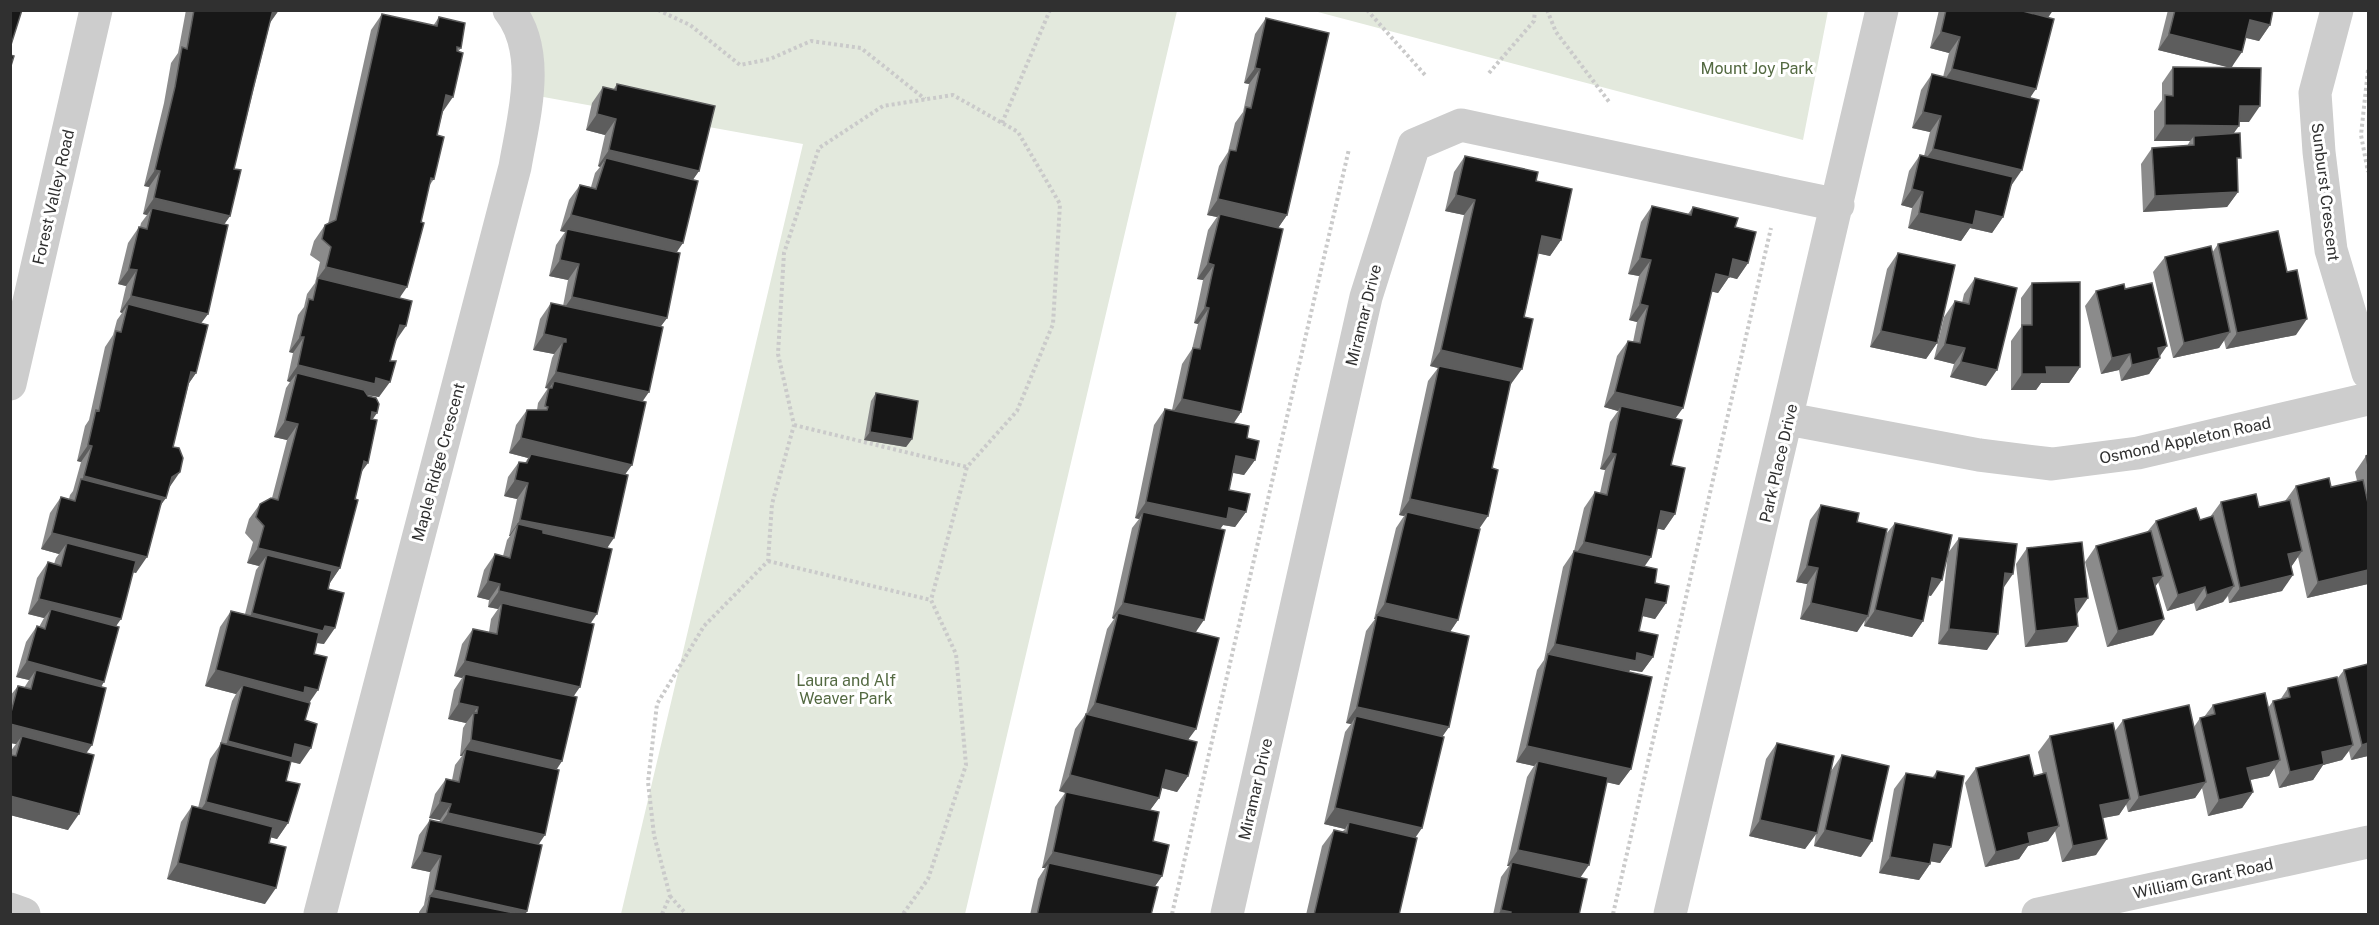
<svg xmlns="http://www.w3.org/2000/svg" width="2379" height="925" font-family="'Public Sans',sans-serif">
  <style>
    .green { fill: #e3e9dd }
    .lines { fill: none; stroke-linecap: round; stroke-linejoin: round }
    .path { stroke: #cacaca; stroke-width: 4; stroke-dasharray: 3 3; stroke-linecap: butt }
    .minor { stroke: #cdcdcd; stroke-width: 33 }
    .tertiary { stroke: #cdcdcd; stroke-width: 33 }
    .wall { fill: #8b8b8b }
    .shaded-wall { fill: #5d5d5d }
    .building { fill: #171717; stroke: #5d5d5d; stroke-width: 1.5 }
    .labels { text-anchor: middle; stroke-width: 6; stroke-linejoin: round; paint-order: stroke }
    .park-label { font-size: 16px; fill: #536941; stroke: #fff }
    .street-label { font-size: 16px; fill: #303030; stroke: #fff }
  </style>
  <rect width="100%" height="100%" fill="#fff"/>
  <path class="green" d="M528 10 1177 11 965 914H621L803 144 527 94Z
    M1314 11 1828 10V11L1803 140Z"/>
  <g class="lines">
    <path class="path" d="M658 10 690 25 740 65 770 59 811 41 861 48 925 99
      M1367 10 1425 75
      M1547 10 1556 32 1610 103
      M2368 70 2361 135 2368 172
      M1489 73 1534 21 1535 10
      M1002 123 1050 10
      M794 425 967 467
      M768 561 931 600
      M670 896 686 914
      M662 914 670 896 654 835 648 782 657 704 704 626 768 561 772 504 794 425 778 354 784 253 819 148 883 106 953 95 1018 132 1060 204 1053 324 1017 411 967 467 931 600 956 654 966 765 928 879 903 914
      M1172 914 1349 149
      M1613 914 1771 228"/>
    <path class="minor" d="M2337 10 2315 93 2319 152 2331 250 2368 373
      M10 384 96 10
      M1788 419 1979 455 2052 464 2138 453 2368 399
      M320 914 515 167C523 119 543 53 509 10
      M1227 914 1366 297 1414 145 1461 125 1838 205
      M1670 914 1882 10
      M2038 914 2368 842"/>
    <path class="tertiary" d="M10 909 24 914"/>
  </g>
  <path class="wall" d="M186 10H279L270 23 234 169 230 216 224 224 208 314 201 323 196 373 189 383 173 447 169 488 160 507 136 573 133 572 116 627 68 830 10 815V752L16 744 10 743V696L18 686 24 688 29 680 16 677 26 642 37 626 39 627 44 618 28 614 37 578 48 562 54 564 56 558 59 554 41 549 50 513 61 497 69 499 70 495 73 491 81 462 77 461 85 426 89 420 105 347 113 335 117 320 122 313 120 312 126 286 118 284 128 243 139 227H140L141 223 147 215 143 214 149 187 144 186 164 103 171 63 178 53Z
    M1939 10H2053L2048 18 2011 186 2003 217 1992 233 1970 228 1961 241 1908 228 1912 208 1901 205 1909 171 1920 155 1924 156 1930 132 1912 128 1921 90 1932 74 1943 77 1949 53 1930 48Z
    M2168 10H2273L2270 25 2259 41 2246 38 2232 67 2249 122H2239L2234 133 2237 164 2238 192 2227 207 2143 212 2141 164 2152 148 2187 146 2190 141H2154V111L2162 100V83L2173 67H2228L2158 50Z
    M382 14 433 26 439 17 461 48 458 52 437 135 434 179 429 186 400 298 395 342 379 397 367 395 373 419 340 568 330 583 328 589 324 644 316 643 314 654 310 703 305 720 300 764 291 762 286 781 288 823 277 839 271 837 269 843 265 904 167 879 181 822 192 806 198 808 210 759 220 745 232 701 236 694 205 686 220 627 231 611 245 614 256 570 259 566 247 563 253 542 245 533 249 519 260 504 272 498 287 440 274 437 286 388 290 382 287 381 293 353 289 352 298 315 304 307 307 294 315 283 320 262 310 255 314 241 325 225 328 224 371 30Z
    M1266 18 1287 215 1278 228 1241 412 1234 423 1247 438 1255 460 1244 475 1233 473 1229 490 1246 512 1235 527 1223 525 1220 529 1196 632 1188 739V776L1177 792 1162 788 1159 798 1150 810 1153 841 1162 876 1155 886 1151 915H1030L1038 879 1045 868H1042L1055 807 1065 793 1059 791 1075 729 1086 714 1107 629 1114 619 1112 618 1132 528 1139 519 1135 518 1154 425 1165 409 1172 410 1182 364 1192 349 1198 324 1194 323 1203 280 1197 279 1208 230 1217 217 1207 215 1219 166 1228 152 1235 123 1243 112 1249 84 1244 83 1255 34Z
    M617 84 699 171 693 179 677 252 667 318 660 327 590 623 574 696 562 761 557 769 539 844 527 911 525 915H419V912L424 905 430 872 411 868 419 835 430 820 439 822 440 820 429 818 435 794 446 779 452 780 455 765 462 756H460L463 728 466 723 448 719 454 690 462 678 454 676 462 644 473 629 489 632 491 619 498 609 488 607 489 600 477 597 484 570 495 554 503 556 507 540 510 536H509L517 499 504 496 508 477 519 462 525 463 528 458 509 453 516 425 527 410H537L538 403 548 388H545L552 358 554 354 533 350 540 319 551 303 563 306 568 280 549 276 556 245 565 232 560 231 569 200 580 185 591 187 595 173 600 167 598 166 605 135 586 130 592 103 603 87 613 90Z
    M1465 156 1536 181 1561 240 1550 256 1538 253 1479 529 1458 620 1450 632 1449 727 1442 736 1415 838 1399 915H1306L1322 846 1334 830 1342 832 1345 829 1324 824 1345 732 1351 724 1346 723 1366 631 1375 619H1374L1396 528 1404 516 1399 515 1428 381 1438 368 1430 366 1464 215 1445 211 1454 172Z
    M1652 206 1688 214 1693 207 1735 227 1748 263 1737 279 1729 277 1718 293 1711 291 1676 418 1671 465 1675 514 1664 530 1657 528 1644 566 1666 603 1655 619 1642 616 1639 631 1653 657 1642 672 1630 670 1628 672 1631 769 1619 785 1607 782 1580 877 1579 915H1493L1501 877 1509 866H1507L1527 777 1534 766 1516 762 1537 670 1544 660 1563 567 1574 551 1584 508 1595 492 1600 493 1605 470 1600 469 1610 422 1618 411 1604 407 1617 356 1628 341 1633 342 1637 322 1629 320 1639 276 1628 274 1641 222Z
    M2218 244 2296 335 2226 349 2224 340 2219 348 2173 358 2153 272 2165 257 2212 253Z
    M1898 253 1937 343 1926 359 1870 347 1887 269Z
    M1975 278 1986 386 1950 377 1954 364 1934 359 1944 317 1955 301 1962 303 1964 294Z
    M2032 283 2080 367 2069 383H2041L2036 390H2011V341L2021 327V298Z
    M2125 289 2160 358 2149 374 2121 381 2119 370 2101 374 2085 306 2096 291Z
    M876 393 912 439 906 447 864 440 871 401Z
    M2368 455V584L2307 598 2298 557 2291 567 2282 591 2229 603 2228 596 2223 602 2196 611 2194 603 2167 611 2158 582 2155 586 2153 635 2107 647 2085 562 2096 546 2147 532 2156 521 2200 520 2210 517 2221 502 2259 507 2285 501 2296 486 2331 487 2357 481 2355 472 2366 456Z
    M1821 505 1857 522 1886 534 1895 523 1931 596 1928 595 1923 621 1912 637 1864 626 1865 619 1857 632 1800 619 1807 584 1796 582 1810 520Z
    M1959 538 2003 588 1987 650 1938 644 1948 553Z
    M2027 548 2077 614 2067 642 2025 647 2016 564Z
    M2344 670 2368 756 2351 760 2349 751 2342 760 2323 765 2313 780 2279 788 2274 768 2269 776 2250 780 2253 792 2242 808 2208 816 2202 788 2195 798 2128 812 2126 804 2119 815 2102 818 2096 855 2062 862 2055 831 2048 841 2028 846 2019 859 1985 867 1965 783 1976 768 2034 776 2043 774 2038 752 2050 736 2115 731 2123 720 2194 727 2200 718 2204 717 2213 705 2268 708 2273 701 2280 700 2288 688 2337 679Z
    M1777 743 1831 771 1842 755 1861 857 1814 846 1816 833 1805 849 1749 836 1766 759Z
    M1937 771 1951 847 1940 863 1931 861 1930 864 1919 880 1879 873 1894 789 1906 773 1932 778Z"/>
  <path class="shaded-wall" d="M272 10H279L268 25Z
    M1973 10H2053L2042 26Z
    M2250 20 2270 25 2259 41 2239 36Z
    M1941 32 1960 37 1949 53 1930 48Z
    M2169 34 2242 52 2231 68 2158 50Z
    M1255 68 1260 69 1249 84 1244 83Z
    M1952 69 2036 89 2025 105 1941 85Z
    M446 95 453 97 442 113Z
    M2240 106H2260L2249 122H2229Z
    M1923 112 1941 116 1930 132 1912 128Z
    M597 114 616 119 605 135 586 130Z
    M2165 125 2239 126 2228 141 2194 136 2190 141H2154Z
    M1933 149 2022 170 2011 186 1922 164Z
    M609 150 699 171 688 187 606 158 600 167 598 166Z
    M155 170 160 171 149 187 144 186Z
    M1912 189 1923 192 1912 208 1901 205Z
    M2238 192 2227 207 2143 212 2155 196Z
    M1456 195 1475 200 1464 215 1445 211Z
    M154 198 230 216 219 232 152 208 147 215 143 214Z
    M1218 199 1287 215 1276 231 1220 214 1217 217 1207 215Z
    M1976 211 2003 217 1992 233 1970 228 1961 241 1908 228 1919 213Z
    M571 215 683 243 672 259 567 229 565 232 560 231Z
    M1542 236 1561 240 1550 256 1531 252Z
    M1640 258 1651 260 1639 276 1628 274Z
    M1733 259 1748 263 1737 279 1722 275Z
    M560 260 579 264 568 280 549 276Z
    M1208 263 1214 265 1203 280 1197 279Z
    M326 267 407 287 396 303 318 278 314 283Z
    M129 269 137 270 126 286 118 284Z
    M1716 274 1729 277 1718 293 1705 290Z
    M131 296 208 314 196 330 128 304 122 313 120 312Z
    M572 297 667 318 656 333 561 313Z
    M1640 304 1648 306 1637 322 1629 320Z
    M1205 307 1209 308 1198 324 1194 323Z
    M2307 319 2296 335 2226 349 2237 333Z
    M400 325 406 326 395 342Z
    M1881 331 1937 343 1926 359 1870 347Z
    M2230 332 2219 348 2173 358 2184 343Z
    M544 334 566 339 562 345 563 342 554 354 533 350Z
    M300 337H304L293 353 289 352Z
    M1945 344 1965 348 1954 364 1934 359Z
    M2167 346 2158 359 2160 358 2149 374 2121 381 2132 365 2158 348Z
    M1441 350 1522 369 1511 384 1439 368V366L1438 368 1430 366Z
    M2130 354 2119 370 2101 374 2112 358Z
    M1961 362 1997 370 1986 386 1950 377Z
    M298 365 376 378 390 382 379 397 367 395 364 400 297 373 290 382 287 381Z
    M2046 367H2080L2069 383H2041L2036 390H2011L2022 374Z
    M191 372 196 373 185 389Z
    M556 372 649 392 638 408 554 381 549 389 545 388Z
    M1615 392 1683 408 1672 423 1621 406 1618 411 1604 407Z
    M1182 399 1241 412 1230 428 1171 415Z
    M372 412 377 413 366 429Z
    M285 421 298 424 287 440 274 437Z
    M870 432 912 439 906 447 864 440Z
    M521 438 632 465 621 480 531 454 528 458 509 453Z
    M88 445 92 446 81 462 77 461Z
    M1611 453 1616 454 1605 470 1600 469Z
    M1236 456 1255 460 1244 475 1225 471Z
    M364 461 368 463 357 478Z
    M180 472 169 488 172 477Z
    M84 476 166 498 155 513 81 481Z
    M515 480 528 483 517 499 504 496Z
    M1410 499 1488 516 1477 532 1407 512 1404 516 1399 515Z
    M1146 502 1229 508 1246 512 1235 527 1223 525 1216 535 1143 512 1139 519 1135 518Z
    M1661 511 1675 514 1664 530 1650 527Z
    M520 520 614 538 603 554 518 524 510 536H509Z
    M52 533 147 557 136 573 64 555 67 543 59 554 41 549Z
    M1584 542 1651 557 1640 573 1573 558Z
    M258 548 340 568 329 584 267 555 259 566 247 563Z
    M2302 551 2291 567 2288 554Z
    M1807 566 1818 568 1807 584 1796 582Z
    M2368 570V584L2307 598 2318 582Z
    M2005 573 2013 574 2002 590Z
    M2293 575 2282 591 2229 603 2240 588Z
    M2163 576 2152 591 2153 578Z
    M1932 578 1942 580 1931 596 1921 593Z
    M488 581 500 584 489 600 477 597Z
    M2234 586 2223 602 2196 611 2207 595Z
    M2205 587 2194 603 2167 611 2178 595Z
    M499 591 597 614 586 630 502 603 498 609 488 607Z
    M2088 598 2077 614 2075 599Z
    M39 599 121 619 110 635 51 609 44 618 28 614Z
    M1646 599 1666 603 1655 619 1635 614Z
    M1123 603 1204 620 1193 636 1118 613 1114 619 1112 618Z
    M1385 603 1458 620 1447 636 1377 615 1375 619H1374Z
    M1811 603 1868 616 1857 632 1800 619Z
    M1875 610 1923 621 1912 637 1864 626Z
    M252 613 325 626 335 628 324 644 241 629Z
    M2164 619 2153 635 2107 647 2118 631Z
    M2078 626 2067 642 2025 647 2036 631Z
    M1949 629 1998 634 1987 650 1938 644Z
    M1555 644 1637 653 1653 657 1642 672 1630 670 1625 677 1548 654 1544 660Z
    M27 661 104 682 93 698 36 670 29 680 16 677Z
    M465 661 580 687 569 703 465 674 462 678 454 676Z
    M216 670 305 687 318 690 307 706 243 685 236 694 205 686Z
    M459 703 478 707 466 723 448 719Z
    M1095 703 1196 729 1185 744 1084 719Z
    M1357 707 1449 727 1438 743 1356 716 1351 724 1346 723Z
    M10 724 92 745 81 761 22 736 16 744 10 743Z
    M471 740 562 761 551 777 466 749 462 756H460Z
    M228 741 295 744 311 748 300 764 289 761 281 773 217 757Z
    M2368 743V756L2351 760 2362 745Z
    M2353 745 2342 760 2323 765 2313 780 2279 788 2290 772 2322 752Z
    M1527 746 1631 769 1619 785 1537 767 1538 761 1534 766 1516 762Z
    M2280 760 2269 776 2236 783 2247 768Z
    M1166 770 1188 776 1177 792 1155 786Z
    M1070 775 1159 798 1148 813 1059 791Z
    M2206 782 2195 798 2128 812 2139 797Z
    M2253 792 2242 808 2208 816 2219 800Z
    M10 796 79 814 68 830 10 815Z
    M2130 799 2119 815 2088 821 2100 805Z
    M206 802 288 823 277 839 195 818Z
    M440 802 451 804 440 820 429 818Z
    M1335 808 1422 828 1411 844 1349 822 1345 829 1324 824Z
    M448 813 545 835 534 851 437 829Z
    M1760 820 1817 833 1805 849 1749 836Z
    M2059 826 2048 841 2028 846 2019 859 1985 867 1996 852 2028 833Z
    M1825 830 1872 841 1861 857 1814 846Z
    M2107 839 2096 855 2062 862 2073 846Z
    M1934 844 1951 847 1940 863 1923 860Z
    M1518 850 1589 865 1578 881 1512 862 1509 866H1507Z
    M422 852 441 856 430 872 411 868Z
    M1053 852 1162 876 1151 892 1049 863 1045 868H1042Z
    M1890 857 1930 864 1919 880 1879 873Z
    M178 863 276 888 265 904 167 879Z
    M434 890 527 911 525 915 430 896 423 905Z
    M1501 910 1511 912 1509 915H1498Z"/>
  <path class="building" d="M10 10H22L10 48Z
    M194 10H273L253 89 234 169 241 170 230 216 154 198 160 171 155 170 175 87 182 47 187 49Z
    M1946 10H2019L2054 19 2036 89 1952 69 1960 37 1941 32Z
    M2175 10H2273L2270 25 2250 20 2242 52 2169 34Z
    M382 14 437 26 439 17 465 23 461 48 457 47V51L463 53 453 97 446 95 437 135 444 137 434 179 431 178 421 222 424 223 407 287 326 267 331 247 322 239 325 225 336 220Z
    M1266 18 1329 33 1287 215 1218 199 1230 150 1236 151 1246 107 1251 108 1260 69 1255 68Z
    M10 55 14 56 10 69Z
    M2173 67 2261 68 2260 106H2240L2239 126 2165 125V95L2173 96Z
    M1932 74 2039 100 2022 170 1933 149 1941 116 1923 112Z
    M617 84 715 106 699 171 609 150 616 119 597 114 603 87 616 90Z
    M2240 133 2241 158H2237L2238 192 2155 196 2152 148 2194 145V136Z
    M1920 155 2013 177 2003 217 1976 211 1973 225 1919 213 1923 192 1912 189Z
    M1465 156 1538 172 1536 181 1572 189 1561 240 1542 236 1524 317 1533 319 1522 369 1441 350 1475 200 1456 195Z
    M606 158 698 181 683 243 571 215 580 185 596 189Z
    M1652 206 1691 215 1693 207 1738 218 1735 227 1756 232 1748 263 1733 259 1729 277 1716 274 1683 408 1615 392 1628 341 1640 343 1648 306 1640 304 1651 260 1640 258Z
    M152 208 228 225 208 314 131 296 137 270 129 269 139 227 147 229Z
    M1220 214 1283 229 1241 412 1182 399 1193 348 1200 349 1209 308 1205 307 1214 265 1208 263Z
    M567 229 680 253 667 318 572 297 579 264 560 260Z
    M2278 231 2287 272 2297 270 2307 319 2237 333 2218 244Z
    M2211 246 2230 332 2184 343 2165 257Z
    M1898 253 1955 265 1937 343 1881 331Z
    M318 278 412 301 406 326 400 325 390 361H396L390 382 376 378 375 384 298 365 304 337H300L309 299 313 300Z
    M1975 278 2017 288 1997 370 1961 362 1965 348 1945 344 1955 301 1969 304Z
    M2080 282V367H2046L2047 374H2022V325H2032V283Z
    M2152 283 2167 346 2158 348 2160 358 2132 365 2130 354 2112 358 2096 291 2124 284 2125 289Z
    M551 303 663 327 649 392 556 372 563 342H566V339L544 334Z
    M128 304 208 325 196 373 191 372 173 447 179 448 183 458 180 472 172 477 166 498 84 476 92 446 88 445 96 410 99 411 116 331 121 332Z
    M1439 366 1511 381 1492 468 1498 470 1488 516 1410 499Z
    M297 373 364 390 368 396 376 398 379 404 377 413 372 412 371 419 377 420 368 463 364 461 355 499 358 500 340 568 258 548 264 526 256 517 260 504 271 498 278 500 298 424 285 421Z
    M554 381 646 402 632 465 521 438 527 410H547L548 407 545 406 549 388H552Z
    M876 393 918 401 912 439 870 432Z
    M1621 406 1682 420 1671 465 1685 468 1675 514 1661 511 1651 557 1584 542 1595 492 1607 495 1616 454 1611 453Z
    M1165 409 1249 426 1247 438 1259 441 1255 460 1236 456 1229 490 1250 494 1246 512 1229 508 1227 519 1146 502Z
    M531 454 628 475 614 538 520 520 528 483 515 480 519 462 527 463Z
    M2368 455V466L2366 456Z
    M2329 478 2331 487 2363 480 2368 503V570L2318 582 2296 486Z
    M81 479 162 500 147 557 52 533 61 497 75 501Z
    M2256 494 2259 507 2290 500 2302 551 2288 554 2293 575 2240 588 2221 502Z
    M1821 505 1859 513 1857 522 1887 529 1868 616 1811 603 1818 568 1807 566Z
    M2196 508 2200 520 2213 516 2234 586 2207 595 2205 587 2178 595 2156 521Z
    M1143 512 1225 530 1204 620 1123 603Z
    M1407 512 1480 529 1458 620 1385 603Z
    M1895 523 1952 535 1942 580 1932 578 1923 621 1875 610Z
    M518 524 543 530V533L612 549 597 614 499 591 500 584 488 581 495 554 510 558Z
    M2151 531 2163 576 2153 578 2164 619 2118 631 2096 546Z
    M1959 538 2017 544 2013 574 2005 573 1998 634 1949 629Z
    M2082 542 2088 598 2075 599 2078 626 2036 631 2027 548Z
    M67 543 136 561 121 619 39 599 48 562 61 566Z
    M1574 551 1657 569 1655 583 1669 586 1666 603 1646 599 1639 631 1658 635 1653 657 1637 653 1636 661 1555 644Z
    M267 555 332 571 328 589 344 593 335 628 325 626 323 631 252 613Z
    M502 603 594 624 580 687 465 661 473 629 497 634Z
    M51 609 119 627 104 682 27 661 37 626 45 629Z
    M231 611 319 633 314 654 327 657 318 690 305 687 304 693 216 670Z
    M1118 613 1219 638 1196 729 1095 703Z
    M1377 615 1469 636 1449 727 1357 707Z
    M1548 654 1652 677 1631 769 1527 746Z
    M2368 664V743L2362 745 2344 670Z
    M36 670 106 688 92 745 10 724V716L18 686 31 689Z
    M465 674 577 697 562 761 471 740 474 712 477 713 478 707 459 703Z
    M2337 677 2353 745 2322 752 2324 764 2290 772 2273 701 2290 697 2288 688Z
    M243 685 310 703 305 720 317 724 311 748 295 744 292 758 228 741Z
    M2265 693 2280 760 2247 768 2253 792 2219 800 2200 718 2215 714 2213 705Z
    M2189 705 2206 782 2139 797 2123 720Z
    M1086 714 1197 742 1188 776 1166 770 1159 798 1070 775Z
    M1356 716 1444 737 1422 828 1335 808Z
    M2113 723 2130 799 2100 805 2107 839 2073 846 2050 736Z
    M22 736 94 755 79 814 10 796V755L16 756Z
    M221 743 291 761 286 781 300 784 288 823 206 802Z
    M1777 743 1834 756 1817 833 1760 820Z
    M466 749 559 770 545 835 448 813 451 804 440 802 446 779 459 782Z
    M1842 755 1889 766 1872 841 1825 830Z
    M2029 755 2034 776 2046 773 2059 826 2028 833 2030 843 1996 852 1976 768Z
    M1538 761 1608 777 1589 865 1518 850Z
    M1937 771 1964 776 1951 847 1934 844 1930 864 1890 857 1906 773 1935 778Z
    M1066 792 1159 812 1153 841 1169 845 1162 876 1053 852Z
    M192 806 273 827 269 843 286 847 276 888 178 863Z
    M430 820 542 845 527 911 434 890 441 856 422 852Z
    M1349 822 1417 838 1399 915H1314L1334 830 1347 833Z
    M1512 862 1587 879 1579 915H1510L1511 912 1501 910Z
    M1049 863 1158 887 1151 915H1037Z
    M430 896 524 915H426Z"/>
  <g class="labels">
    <g class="park-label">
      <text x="1757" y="74">Mount Joy Park</text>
      <text x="846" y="686">Laura and Alf<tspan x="846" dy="18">Weaver Park</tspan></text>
    </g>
    <g class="street-label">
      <text transform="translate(2326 192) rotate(83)" y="6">Sunburst Crescent</text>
      <text transform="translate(53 197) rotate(-77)" y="6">Forest Valley Road</text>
      <text transform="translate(1363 315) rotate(-76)" y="6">Miramar Drive</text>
      <text transform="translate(2185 440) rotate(-12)" y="6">Osmond Appleton Road</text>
      <text transform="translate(438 462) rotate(-75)" y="6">Maple Ridge Crescent</text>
      <text transform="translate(1778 463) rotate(-77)" y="6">Park Place Drive</text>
      <text transform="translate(1255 789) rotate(-77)" y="6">Miramar Drive</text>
      <text transform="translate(2203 878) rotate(-12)" y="6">William Grant Road</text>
    </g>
  </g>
  <rect width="2379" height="925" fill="none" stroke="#303030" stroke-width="24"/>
</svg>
